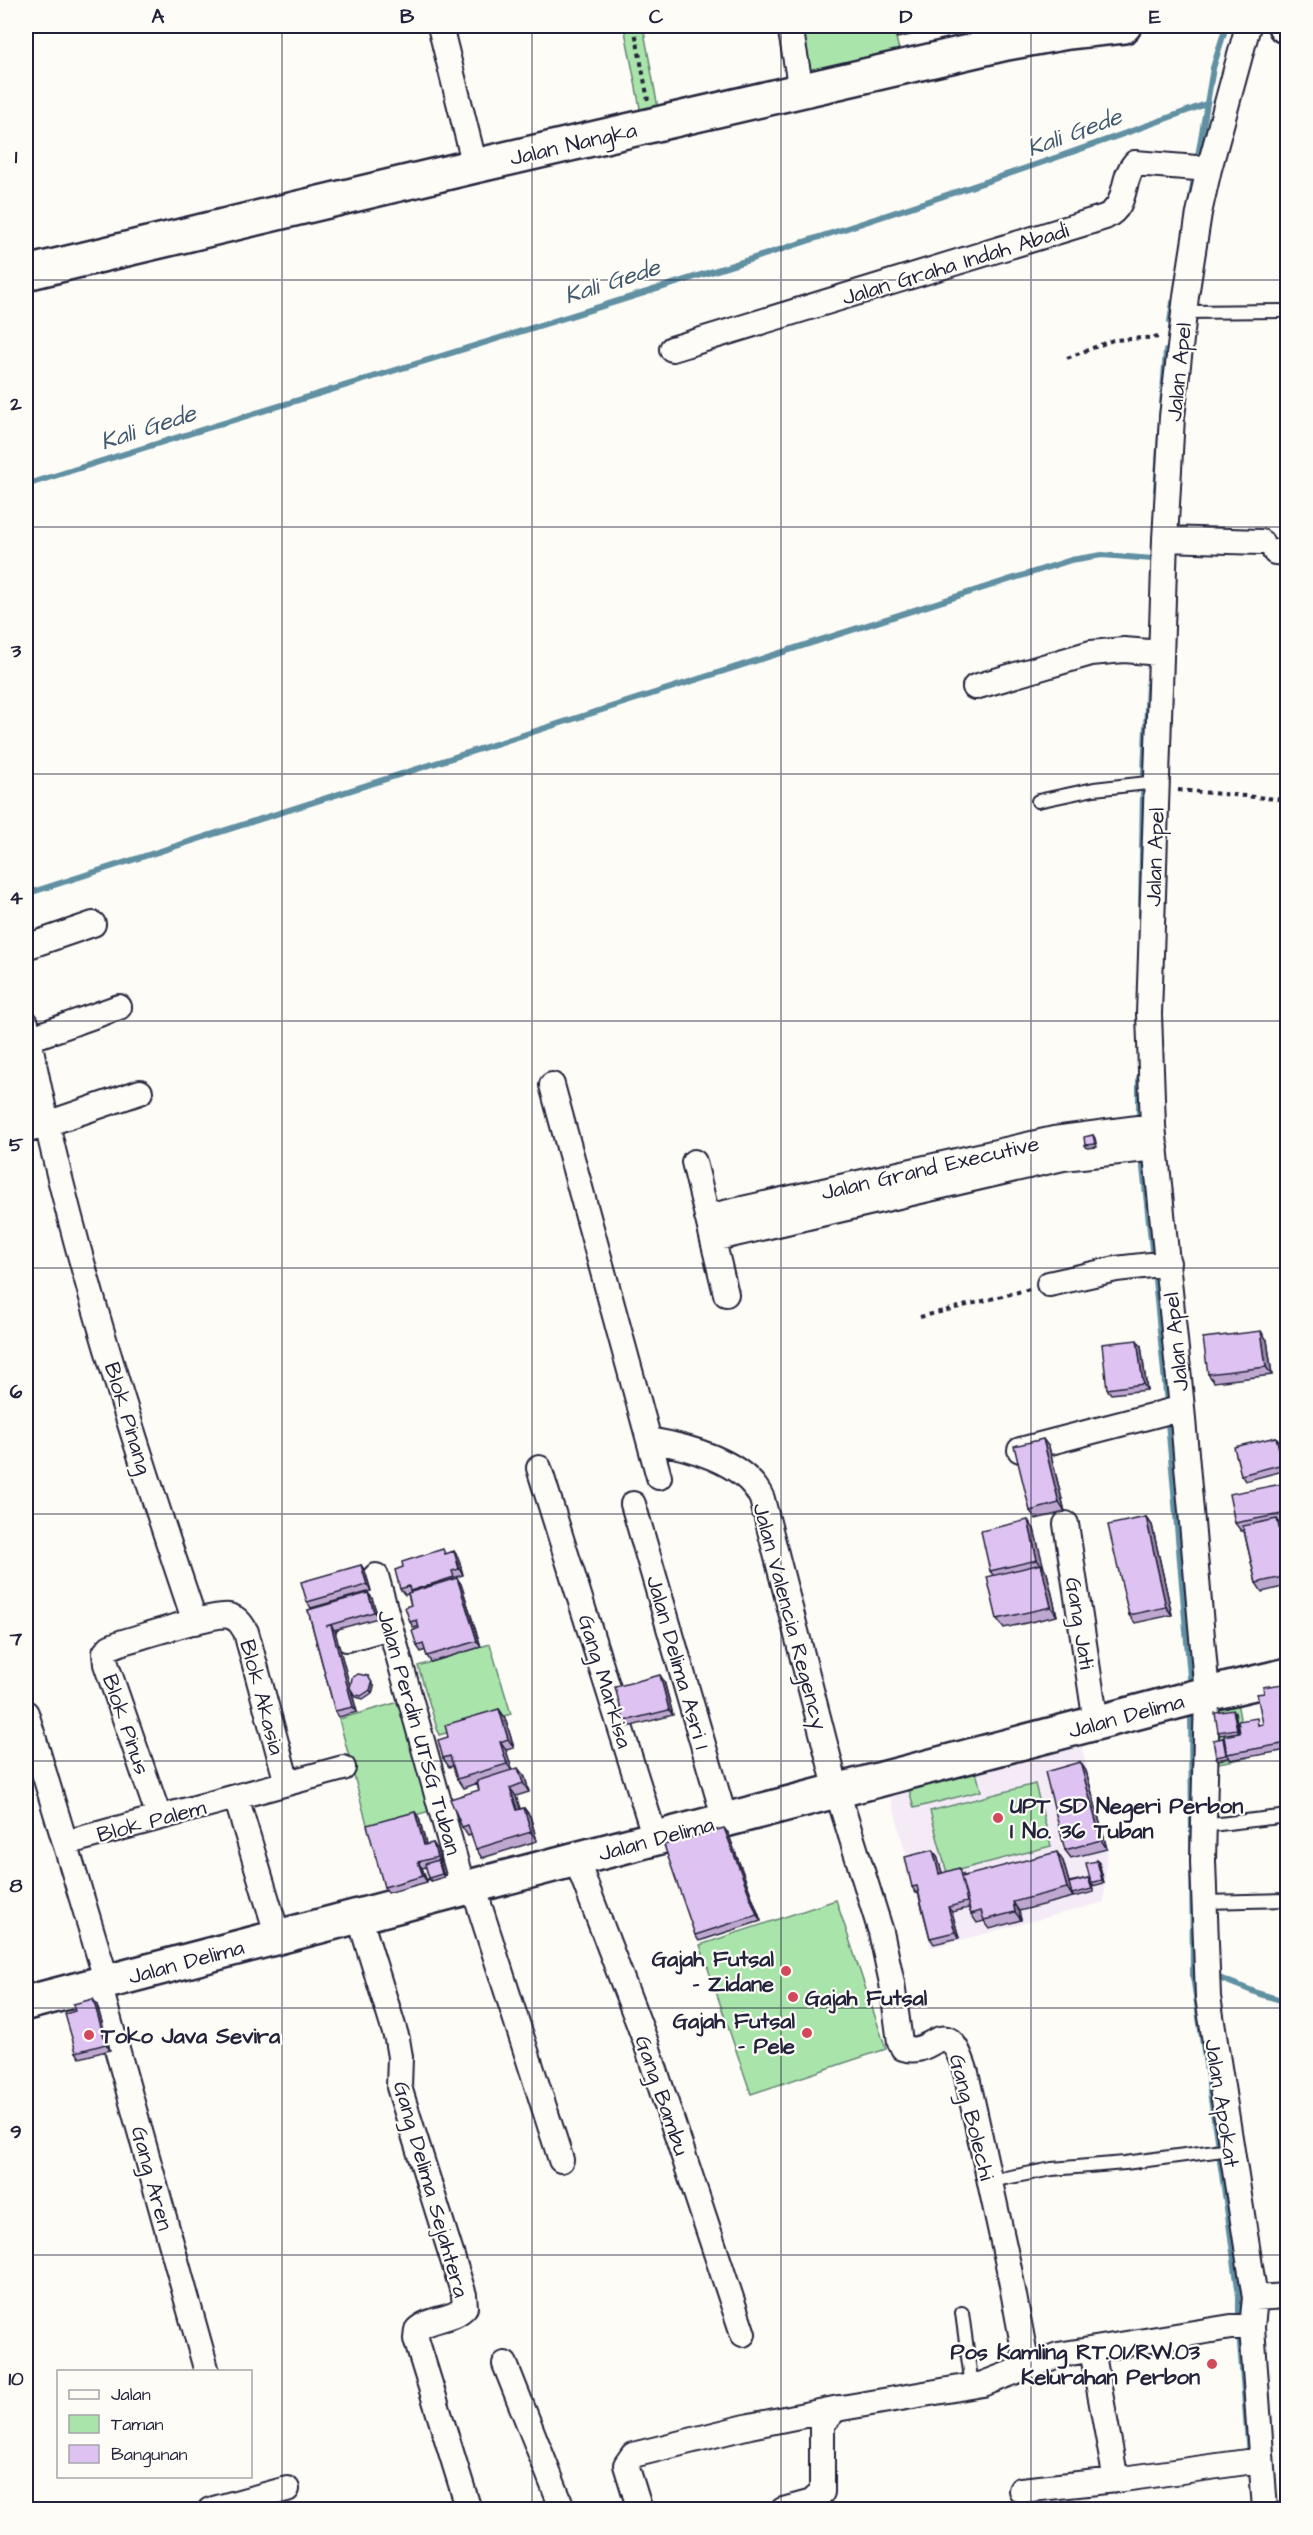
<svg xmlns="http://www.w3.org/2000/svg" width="1313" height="2535" font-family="'Architects Daughter',sans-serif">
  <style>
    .built { fill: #f4ebf6 }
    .green { fill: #a9e5ab; stroke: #668473; stroke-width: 1.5 }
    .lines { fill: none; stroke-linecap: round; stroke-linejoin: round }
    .stream { stroke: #6090a2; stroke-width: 6 }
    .lane-casing { stroke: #22223b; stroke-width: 16 }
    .street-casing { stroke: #22223b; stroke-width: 28 }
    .secondary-casing { stroke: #22223b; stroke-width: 38 }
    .path { stroke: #22223b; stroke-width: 4; stroke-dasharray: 4.5 4.5; stroke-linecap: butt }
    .lane { stroke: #fdfcf7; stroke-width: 12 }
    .street { stroke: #fdfcf7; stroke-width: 24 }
    .secondary { stroke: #fdfcf7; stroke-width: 33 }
    .wall { fill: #bfa8d0; stroke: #22223b; stroke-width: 1.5 }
    .shaded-wall { fill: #9b88a9; stroke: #22223b; stroke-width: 1.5 }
    .building { fill: #dec3f2; stroke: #22223b; stroke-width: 1.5 }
    .grid { fill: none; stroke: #22223b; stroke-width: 1.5; stroke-opacity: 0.55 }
    .poi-dot { fill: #d1495b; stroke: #fdfcf7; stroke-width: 2 }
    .labels { text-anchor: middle; stroke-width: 4.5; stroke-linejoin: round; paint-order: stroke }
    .street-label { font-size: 22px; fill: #22223b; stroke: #fdfcf7 }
    .poi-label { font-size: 22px; font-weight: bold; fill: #22223b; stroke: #fdfcf7; text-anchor: start }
    .water-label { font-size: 24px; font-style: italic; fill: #41596f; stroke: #fdfcf7 }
    .neatline { fill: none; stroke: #22223b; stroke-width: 2 }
    .grid-label { font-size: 20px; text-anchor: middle; font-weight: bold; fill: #22223b }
  </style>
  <rect width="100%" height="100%" fill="#fdfcf7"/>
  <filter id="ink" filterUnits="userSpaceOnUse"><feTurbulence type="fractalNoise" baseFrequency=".0167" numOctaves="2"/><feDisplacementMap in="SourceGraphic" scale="12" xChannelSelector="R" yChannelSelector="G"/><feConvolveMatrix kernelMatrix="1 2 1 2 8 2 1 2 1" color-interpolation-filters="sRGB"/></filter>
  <g filter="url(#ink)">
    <path class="built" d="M1079 1736 1107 1849 1104 1902 931 1948 888 1787Z"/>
    <path class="green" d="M624 26H643L658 108 641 113Z
      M800 26H893L900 54 808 74Z
      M490 1644 511 1714 439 1735 418 1666Z
      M1236 1696 1247 1758 1212 1764 1214 1711Z
      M399 1702 430 1811 368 1828 339 1719Z
      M975 1768 981 1791 914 1808 908 1786Z
      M1035 1784 1051 1846 947 1873 930 1811Z
      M836 1900 886 2049 751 2094 700 1945Z"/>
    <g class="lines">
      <path class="stream" d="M1197 162 1213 68 1226 26
        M1191 197 1195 172
        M1170 322 1173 302
        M26 485C419 360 818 247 1206 104
        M1156 490 1166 351
        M1144 773 1148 684
        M26 894 1071 560 1102 555 1153 559
        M1141 915 1143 792
        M1139 1117V1078
        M1142 1158 1153 1258
        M1154 1269 1167 1403
        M1168 1422 1191 1688
        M1191 1707 1193 1976 1227 2208 1239 2296V2321
        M1214 1976 1260 1994 1288 2002
        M1239 2331 1249 2455"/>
      <defs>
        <path id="lane" d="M1185 312 1280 311
          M1038 801 1094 789 1156 782
          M1203 1826 1288 1816
          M1204 1902 1288 1900
          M990 2181 1052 2169 1125 2163 1230 2149
          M962 2313 972 2386"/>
        <path id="street" d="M440 26 475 166
          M790 26 801 90
          M1248 26 1209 169 1199 213 1186 296 1172 417 1165 539 1149 1014 1153 1126 1182 1408 1207 1694 1203 1861 1208 1997 1255 2298 1252 2327 1265 2510
          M672 349 1105 217C1129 206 1120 180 1135 163L1209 169
          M1165 539 1261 542
          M1275 552 1288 553
          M975 687 1091 653 1124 650 1161 653
          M26 947 93 924
          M26 1023C64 1227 129 1426 195 1622
          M26 1040 119 1007
          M552 1085 659 1477
          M26 1131 140 1092
          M694 1162 726 1294
          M707 1217 1054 1139 1153 1126
          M713 1239 1063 1158 1156 1148
          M1049 1284 1116 1269 1168 1263
          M649 1440C685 1446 746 1461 762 1499L837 1791 881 1932 892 1983 900 2042 903 2048C935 2059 945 2006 966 2073L1009 2269 1027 2366
          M1020 1450 1182 1408
          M539 1468 655 1838
          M633 1504 725 1820
          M1066 1524 1096 1723
          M376 1576 463 1888
          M347 1639 390 1627
          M26 1713 107 1982
          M236 1797 278 1937
          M159 1817 106 1664 105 1653 110 1647 123 1642C141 1637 215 1613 229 1616 238 1618 242 1625 246 1632L287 1783
          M65 1843 343 1768
          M576 1859 645 2040 743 2334
          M473 1886 561 2160
          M359 1916 397 2039 400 2057 399 2087 464 2295 465 2307C453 2321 430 2317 417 2330L416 2339 469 2510
          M99 1984 207 2372
          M1255 2298 1288 2296
          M1092 2350 1116 2480
          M505 2364 563 2510
          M1021 2490 1116 2480 1261 2460
          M210 2510 287 2489
          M640 2510 626 2465 633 2455 750 2426 839 2408
          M783 2510 812 2502 822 2492V2423L836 2409 983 2384 1058 2355 1231 2327H1252"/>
        <path id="secondary" d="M1285 26H1288
          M26 273 475 166 1007 43 1068 32 1124 26
          M26 2003 1199 1696 1288 1675"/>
      </defs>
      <use href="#lane" class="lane-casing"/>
      <use href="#street" class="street-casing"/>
      <use href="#secondary" class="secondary-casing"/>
      <path class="path" d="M634 26 648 100
        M1067 358 1113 340 1162 337
        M1178 790 1288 800
        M920 1317 1030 1289"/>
      <use href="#lane" class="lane"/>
      <use href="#street" class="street"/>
      <use href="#secondary" class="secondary"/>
    </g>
    <path class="wall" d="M890 26H928L929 31 897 38 891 30Z
      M976 26H1004L980 31Z
      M1093 1135 1095 1138 1097 1147 1087 1148 1085 1145Z
      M1267 1340 1272 1375 1214 1382 1208 1374Z
      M1141 1346 1147 1390 1111 1394 1107 1389Z
      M1276 1437 1280 1442 1287 1470 1245 1481 1241 1475Z
      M1049 1447 1065 1512 1036 1519 1030 1511Z
      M1287 1483V1522L1281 1524 1283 1527 1287 1545V1586L1262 1592 1256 1583 1244 1531H1241L1235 1523Z
      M1146 1517 1152 1525 1172 1615 1135 1623 1129 1615Z
      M1034 1529 1043 1568 1047 1573 1057 1616 1004 1628 997 1619 993 1575 990 1571Z
      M446 1554 458 1557 463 1575 456 1577 461 1584 481 1647 431 1662 427 1656 425 1650 421 1652 417 1646 419 1628V1626L414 1628 410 1622 411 1605 408 1594 405 1595 400 1589Z
      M361 1565 365 1571 371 1591 311 1608 307 1602Z
      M368 1593 372 1598 378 1618 334 1630 350 1687 368 1676 374 1686 372 1693 363 1699 356 1697 351 1690 357 1712 339 1717 335 1711 308 1610Z
      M664 1681 673 1715 628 1727 624 1721Z
      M1283 1684 1286 1689 1287 1688V1750L1231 1760 1227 1754 1228 1758 1218 1760 1216 1757 1223 1738 1225 1741 1240 1733 1263 1724 1264 1693Z
      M499 1709 505 1718 514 1748 506 1750 512 1770 525 1777 529 1792 516 1796 520 1809 524 1808 530 1816 537 1841 482 1858 476 1849 471 1835 468 1836 462 1827 479 1790 477 1783 463 1788 457 1779 453 1766 449 1767 443 1758 448 1737Z
      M1235 1713 1239 1732 1220 1735 1218 1732Z
      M1080 1762 1086 1771 1107 1849 1071 1858 1065 1850Z
      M415 1812 419 1818 426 1845 433 1843 437 1849 444 1877 431 1881 429 1878 426 1867 422 1868 427 1882 388 1893 384 1887Z
      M728 1833 761 1921 699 1941 695 1935Z
      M937 1856 942 1873 963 1874V1876L1063 1861 1069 1882 1088 1878 1094 1892 1074 1897 1072 1895 1073 1897 1019 1911 1021 1920 990 1929 984 1921 977 1923 971 1914 969 1908 952 1912 959 1938 934 1944 930 1938 918 1892 916 1893 912 1887Z
      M1097 1861 1099 1863 1104 1883 1093 1886 1091 1883Z
      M97 2005 110 2050 80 2058 76 2052Z"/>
    <path class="shaded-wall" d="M1261 1331 1267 1340 1272 1375 1266 1367Z
      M1137 1340 1141 1346 1147 1390 1143 1384Z
      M1276 1437 1280 1442 1287 1470 1283 1464Z
      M1043 1439 1049 1447 1065 1512 1059 1503Z
      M1146 1517 1152 1525 1172 1615 1166 1607Z
      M1277 1519 1283 1527 1287 1545V1562Z
      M1028 1520 1034 1529 1044 1568 1037 1560Z
      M454 1551 458 1557 463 1575 459 1569Z
      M1041 1564 1047 1573 1057 1616 1051 1607Z
      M361 1565 365 1571 371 1591 367 1585Z
      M457 1578 461 1584 481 1647 477 1641Z
      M368 1593 372 1598 378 1618 374 1612Z
      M331 1625 335 1631 357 1712 353 1707Z
      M660 1675 664 1681 673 1715 669 1710Z
      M372 1683 374 1686 372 1693 370 1690Z
      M499 1709 505 1718 514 1748 508 1739Z
      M1233 1710 1235 1713 1239 1732 1237 1729Z
      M500 1742 506 1750 513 1772 507 1764Z
      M1080 1762 1086 1771 1107 1849 1101 1840Z
      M518 1768 525 1777 529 1792 523 1783Z
      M510 1788 516 1796 523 1818 517 1810Z
      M524 1808 530 1816 537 1841 531 1832Z
      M415 1812 419 1818 428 1851 424 1845Z
      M724 1828 728 1833 761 1921 757 1915Z
      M433 1843 437 1849 441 1863 437 1857Z
      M933 1850 937 1856 944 1879 939 1874Z
      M1057 1852 1063 1861 1073 1897 1067 1888Z
      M438 1860 440 1863 444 1877 442 1874Z
      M1097 1861 1099 1863 1104 1883 1102 1880Z
      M418 1862 422 1868 427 1882 423 1876Z
      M1013 1902 1019 1911 1021 1920 1015 1912Z
      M948 1907 952 1912 959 1938 955 1932Z
      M93 1999 97 2005 110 2050 106 2044Z"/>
    <path class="building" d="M890 26H910L891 30Z
      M1284 1028H1287V1056Z
      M1093 1135 1095 1144 1085 1145 1084 1137Z
      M1261 1331 1266 1367 1208 1374 1203 1338Z
      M1137 1340 1143 1384 1107 1389 1102 1344Z
      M1276 1437 1283 1464 1241 1475 1234 1447Z
      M1043 1439 1059 1503 1030 1511 1014 1446Z
      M1287 1483V1513L1235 1523 1229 1494Z
      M1146 1517 1166 1607 1129 1615 1108 1525Z
      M1277 1519 1287 1562V1576L1256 1583 1243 1526Z
      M1028 1520 1037 1560 990 1571 981 1531Z
      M443 1549 445 1554 454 1551 459 1569 452 1571 454 1577 410 1591 409 1586 400 1589 395 1570 403 1567 402 1562Z
      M1041 1564 1051 1607 997 1619 987 1577Z
      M361 1565 367 1585 307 1602 301 1582Z
      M457 1578 477 1641 427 1656 423 1644 417 1646 412 1631 419 1628 417 1620 410 1622 405 1607 411 1605 408 1593Z
      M368 1593 374 1612 326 1626 331 1625 353 1707 335 1711 308 1610Z
      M358 1674 368 1676 372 1683 370 1690 361 1696 354 1694 350 1688 352 1678Z
      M660 1675 669 1710 624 1721 615 1687Z
      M1283 1684 1284 1689 1287 1688V1743L1227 1754 1224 1736 1240 1733 1238 1721 1257 1718 1258 1725 1263 1724 1257 1694 1264 1693 1263 1687Z
      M499 1709 508 1739 500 1742 507 1764 457 1779 450 1756 443 1758 438 1740 448 1737 445 1725Z
      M1233 1710 1237 1729 1218 1732 1215 1713Z
      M1223 1738 1226 1755 1216 1757 1213 1740Z
      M1080 1762 1101 1840 1065 1850 1045 1772Z
      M518 1768 523 1783 510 1788 517 1810 524 1808 531 1832 476 1849 468 1825 462 1827 450 1799 479 1790 477 1781Z
      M415 1812 424 1845 433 1843 437 1857 418 1862 423 1876 384 1887 367 1825Z
      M724 1828 757 1915 695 1935 664 1845Z
      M933 1850 939 1874 959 1868 967 1902 948 1907 955 1932 930 1938 917 1886 912 1887 905 1857Z
      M1057 1852 1067 1888 1013 1902 1015 1912 984 1920 981 1911 971 1914 961 1877Z
      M438 1860 442 1874 429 1878 425 1864Z
      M1097 1861 1102 1880 1091 1883 1086 1863Z
      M1088 1878 1092 1889 1072 1894 1069 1883Z
      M93 1999 106 2044 76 2052 65 2014 75 2011 73 2004Z
      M1283 2427H1287V2455Z"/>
  </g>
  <path class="grid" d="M282 26V2510M532 26V2510M781 26V2510M1031 26V2510M26 280H1288M26 527H1288M26 774H1288M26 1021H1288M26 1268H1288M26 1514H1288M26 1761H1288M26 2008H1288M26 2255H1288"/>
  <g class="poi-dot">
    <circle cx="998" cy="1818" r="6"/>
    <circle cx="786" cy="1971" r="6"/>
    <circle cx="793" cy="1997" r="6"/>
    <circle cx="807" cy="2033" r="6"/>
    <circle cx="89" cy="2035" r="6"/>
    <circle cx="1212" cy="2364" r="6"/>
  </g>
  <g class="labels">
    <g class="street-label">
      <text transform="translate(573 143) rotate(-13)" y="8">Jalan Nangka</text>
      <text transform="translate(955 263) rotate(-17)" y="8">Jalan Graha Indah Abadi</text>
      <text transform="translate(1178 372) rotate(-84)" y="8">Jalan Apel</text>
      <text transform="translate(1154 857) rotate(-88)" y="8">Jalan Apel</text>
      <text transform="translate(930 1167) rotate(-13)" y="8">Jalan Grand Executive</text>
      <text transform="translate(1175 1342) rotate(-96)" y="8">Jalan Apel</text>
      <text transform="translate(129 1418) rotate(73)" y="8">Blok Pinang</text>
      <text transform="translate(791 1616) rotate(75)" y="8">Jalan Valencia Regency</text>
      <text transform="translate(1081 1623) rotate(81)" y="8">Gang Jati</text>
      <text transform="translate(679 1662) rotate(74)" y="8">Jalan Delima Asri 1</text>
      <text transform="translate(606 1681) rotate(73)" y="8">Gang Markisa</text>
      <text transform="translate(263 1697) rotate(75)" y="8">Blok Akasia</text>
      <text transform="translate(1126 1715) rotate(-15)" y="8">Jalan Delima</text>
      <text transform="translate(127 1724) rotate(71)" y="8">Blok Pinus</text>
      <text transform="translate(420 1732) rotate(74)" y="8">Jalan Perdin UTSG Tuban</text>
      <text transform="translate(151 1820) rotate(-15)" y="8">Blok Palem</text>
      <text transform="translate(656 1838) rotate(-15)" y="8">Jalan Delima</text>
      <text transform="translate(186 1961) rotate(-15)" y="8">Jalan Delima</text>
      <text transform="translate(663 2095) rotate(71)" y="8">Gang Bambu</text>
      <text transform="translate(1223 2103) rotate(81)" y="8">Jalan Apokat</text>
      <text transform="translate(973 2117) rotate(76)" y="8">Gang Bolechi</text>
      <text transform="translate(153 2178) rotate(75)" y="8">Gang Aren</text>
      <text transform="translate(432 2189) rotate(74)" y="8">Gang Delima Sejahtera</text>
    </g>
    <g class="poi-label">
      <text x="1010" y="1813">UPT SD Negeri Perbon<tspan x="1010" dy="25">I No. 36 Tuban</tspan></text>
      <text x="774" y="1966" text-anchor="end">Gajah Futsal<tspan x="774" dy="25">- Zidane</tspan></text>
      <text x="805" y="2005">Gajah Futsal</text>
      <text x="795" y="2028" text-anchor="end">Gajah Futsal<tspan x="795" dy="25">- Pele</tspan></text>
      <text x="101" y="2043">Toko Java Sevira</text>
      <text x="1200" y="2359" text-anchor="end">Pos Kamling RT.01/RW.03<tspan x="1200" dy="25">Kelurahan Perbon</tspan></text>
    </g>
    <g class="water-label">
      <text transform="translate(1074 132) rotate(-20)" y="8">Kali Gede</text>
      <text transform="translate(612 281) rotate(-18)" y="8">Kali Gede</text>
      <text transform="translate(148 427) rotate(-18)" y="8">Kali Gede</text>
    </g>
  </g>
  <rect width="1313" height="2535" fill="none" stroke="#fdfcf7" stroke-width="66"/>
  <rect x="57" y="2370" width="195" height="108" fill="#fdfcf7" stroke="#a5a5ac" stroke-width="1.5"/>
  <rect x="69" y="2390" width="30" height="9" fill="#fdfcf7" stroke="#a5a5ac" stroke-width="1.5"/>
  <text x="111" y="2400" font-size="18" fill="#22223b">Jalan</text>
  <rect x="69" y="2415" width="30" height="18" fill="#a9e5ab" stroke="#a5a5ac" stroke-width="1.5"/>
  <text x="111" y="2430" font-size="18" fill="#22223b">Taman</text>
  <rect x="69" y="2445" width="30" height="18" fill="#dec3f2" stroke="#a5a5ac" stroke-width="1.5"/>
  <text x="111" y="2460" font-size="18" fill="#22223b">Bangunan</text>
  <rect x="33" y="33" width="1247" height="2469" class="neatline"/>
  <g class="grid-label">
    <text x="158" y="23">A</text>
    <text x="407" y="23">B</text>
    <text x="656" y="23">C</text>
    <text x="906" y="23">D</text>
    <text x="1155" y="23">E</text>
    <text x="16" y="163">1</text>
    <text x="16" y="410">2</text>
    <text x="16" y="657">3</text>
    <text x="16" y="904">4</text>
    <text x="16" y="1151">5</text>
    <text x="16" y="1398">6</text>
    <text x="16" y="1645">7</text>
    <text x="16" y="1892">8</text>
    <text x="16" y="2138">9</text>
    <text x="16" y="2385">10</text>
  </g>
</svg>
